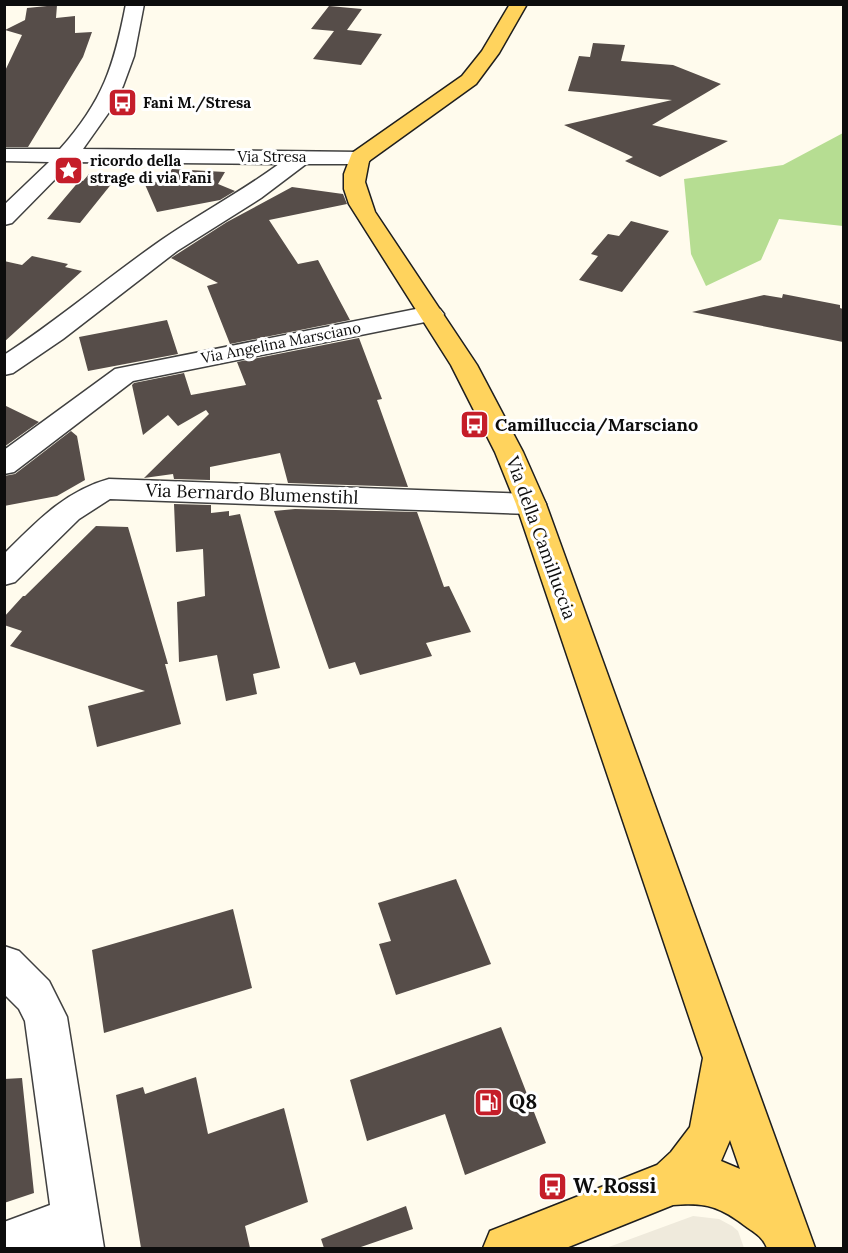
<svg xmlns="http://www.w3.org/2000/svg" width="848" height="1253" font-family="Lora,serif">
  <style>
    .forest { fill: #b6dd92 }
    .plaza { fill: #efeadc }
    .building { fill: #564d49 }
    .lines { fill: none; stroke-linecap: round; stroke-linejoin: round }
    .minor-casing { stroke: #404040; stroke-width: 3 }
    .major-casing { stroke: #1e1e1e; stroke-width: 3 }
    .minor { fill: #fff; fill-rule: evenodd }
    .major { fill: #ffd35d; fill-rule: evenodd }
    .labels { text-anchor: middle; stroke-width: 6; stroke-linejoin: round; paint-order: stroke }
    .far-poi-label { font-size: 15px; font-weight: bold; fill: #0d0d0d; stroke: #fff; text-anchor: start }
    .far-street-label { font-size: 15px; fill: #0d0d0d; stroke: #fff }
    .poi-label { font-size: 18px; font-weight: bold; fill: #0d0d0d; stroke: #fff; text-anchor: start }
    .street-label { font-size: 18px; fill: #0d0d0d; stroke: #fff }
    .near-poi-label { font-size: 21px; font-weight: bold; fill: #0d0d0d; stroke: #fff; text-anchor: start }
  </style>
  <rect width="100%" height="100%" fill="#fffbed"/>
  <path class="forest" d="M843 133V226L779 219 761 260 706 286 691 254 684 179 783 165Z"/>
  <path class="plaza" d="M693 1216 719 1219 732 1226 738 1231 744 1248H606Z"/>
  <path class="building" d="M57 5 56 18 75 16V33L92 32 83 57 28 147H4V73L22 35 5 30 25 20 27 8Z
    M329 6 362 9 347 30 382 34 361 65 313 59 334 31 311 29Z
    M593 43 625 45 621 61 673 65 721 84 652 125 728 141 660 177 625 161 633 157 564 125 672 100 568 91 579 56 590 57Z
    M172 169 225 172 218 184 235 191 220 200 157 212 143 180 163 183Z
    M89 174 117 177 80 223 47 219 80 180 83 181Z
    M292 187 343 194 347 204 269 220 298 264 318 260 350 320 230 344 207 286 218 283 171 258 227 222Z
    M631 221 669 231 622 292 579 280 598 256 591 254 608 234 619 236Z
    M32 256 68 264 65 267 82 271 4 342V261L22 265Z
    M783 294 840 305V308L843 309V342L692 312 764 295 782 298Z
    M167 320 178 354 88 371 79 337Z
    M359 338 382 399 377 400 408 487 288 483 280 453 210 467V480L174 479 173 474 144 478 209 414 206 410 178 426 168 415 143 435 132 385 134 383 184 373 191 395 246 385 237 362Z
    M4 405 39 422 4 447Z
    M71 431 77 436 85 480 57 496 4 506V476L15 474Z
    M174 504 211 505V513L229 511V516L240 514 280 668 253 674 257 694 226 701 217 655 179 662 177 602 205 596 203 549 176 552Z
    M295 509 417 512 444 587 449 586 471 632 426 643 432 656 360 675 355 662 329 669 274 511Z
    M96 526 128 527 168 664H165L181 724 97 747 88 706 145 691 10 646 22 631 4 625V617L23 596H25Z
    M456 879 491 964 396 995 379 944 391 941 378 903Z
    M233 909 252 988 104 1033 92 950Z
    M501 1027 546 1143 465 1175 445 1114 367 1141 350 1080Z
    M196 1077 208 1134 284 1108 308 1202 245 1226 250 1248H141L116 1095 143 1087 145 1094Z
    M22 1078 34 1193 4 1203V1079Z
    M406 1206 413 1229 358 1248H324L321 1239Z"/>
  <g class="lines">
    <defs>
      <path id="minor" d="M126 4H144L134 56 123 86 112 108 83 149 360 152 368 153 371 158 368 163 360 164H306L261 198 177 251 63 339 13 373 4 375V355C58 320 107 278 160 241 199 214 241 192 279 164L72 162 12 223 4 225V205L49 162 4 161V149H60C103 101 114 66 126 4Z
        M431 306 440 309 444 314 440 319 133 381 14 472 4 474V450L115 369Z
        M109 479 531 494 542 497 546 504 542 511 531 514 110 499 79 519 15 582 4 585V554C36 522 65 491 109 479Z
        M4 946 19 951 49 981 67 1017 104 1248H4V1222L50 1205 25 1021 19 1009 4 994Z"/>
      <path id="major" d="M510 4H527L499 53 476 84 369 161 365 182 375 212 477 365 523 452 546 504 815 1248H767C763 1238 757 1234 748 1228 721 1207 707 1202 673 1205L566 1248H483L490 1231 657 1165 671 1152 690 1127 703 1058 516 504 495 452 451 365 349 204 344 189V174L352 153 462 76 482 51ZM730 1140 740 1169 721 1161Z"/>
    </defs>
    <use href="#minor" class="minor-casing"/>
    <use href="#major" class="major-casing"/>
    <use href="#minor" class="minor"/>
    <use href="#major" class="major"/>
  </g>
  <defs>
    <symbol id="bus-square" viewBox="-11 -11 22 22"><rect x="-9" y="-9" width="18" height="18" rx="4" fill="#c51d29" stroke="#fff"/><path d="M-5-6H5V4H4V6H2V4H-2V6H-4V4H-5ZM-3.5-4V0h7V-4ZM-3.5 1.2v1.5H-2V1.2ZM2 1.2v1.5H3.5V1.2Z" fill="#fff"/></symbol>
    <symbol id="sight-square" viewBox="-11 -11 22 22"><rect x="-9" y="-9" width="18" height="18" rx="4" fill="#c51d29" stroke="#fff"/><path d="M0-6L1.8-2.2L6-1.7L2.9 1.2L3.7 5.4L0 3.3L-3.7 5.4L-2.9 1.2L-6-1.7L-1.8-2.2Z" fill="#fff"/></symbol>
    <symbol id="fuel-square" viewBox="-11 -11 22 22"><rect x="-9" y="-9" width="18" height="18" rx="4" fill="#c51d29" stroke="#fff"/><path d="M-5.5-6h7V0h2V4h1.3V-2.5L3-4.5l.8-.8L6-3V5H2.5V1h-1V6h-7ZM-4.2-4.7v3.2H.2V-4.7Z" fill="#fff"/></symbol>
  </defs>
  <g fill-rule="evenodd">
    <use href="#bus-square" x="106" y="86" width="33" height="33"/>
    <use href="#sight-square" x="52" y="154" width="33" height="33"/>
    <use href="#bus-square" x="458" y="408" width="33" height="33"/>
    <use href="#fuel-square" x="472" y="1086" width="33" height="33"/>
    <use href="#bus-square" x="536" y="1170" width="33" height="33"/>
  </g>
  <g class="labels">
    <g class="far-poi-label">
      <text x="143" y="108">Fani M./Stresa</text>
      <text x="90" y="166">ricordo della<tspan x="90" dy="17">strage di via Fani</tspan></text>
    </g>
    <g class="far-street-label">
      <text x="272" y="162">Via Stresa</text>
      <text transform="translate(281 343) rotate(-11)" y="5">Via Angelina Marsciano</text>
    </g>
    <g class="poi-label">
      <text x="495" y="431">Camilluccia/Marsciano</text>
    </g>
    <g class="street-label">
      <text transform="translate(252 494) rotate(2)" y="6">Via Bernardo Blumenstihl</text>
      <text transform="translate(541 538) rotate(70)" y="6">Via della Camilluccia</text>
    </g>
    <g class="near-poi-label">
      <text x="509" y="1109">Q8</text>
      <text x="573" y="1193">W. Rossi</text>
    </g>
  </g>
  <rect width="848" height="1253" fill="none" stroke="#0d0d0d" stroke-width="12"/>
</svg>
